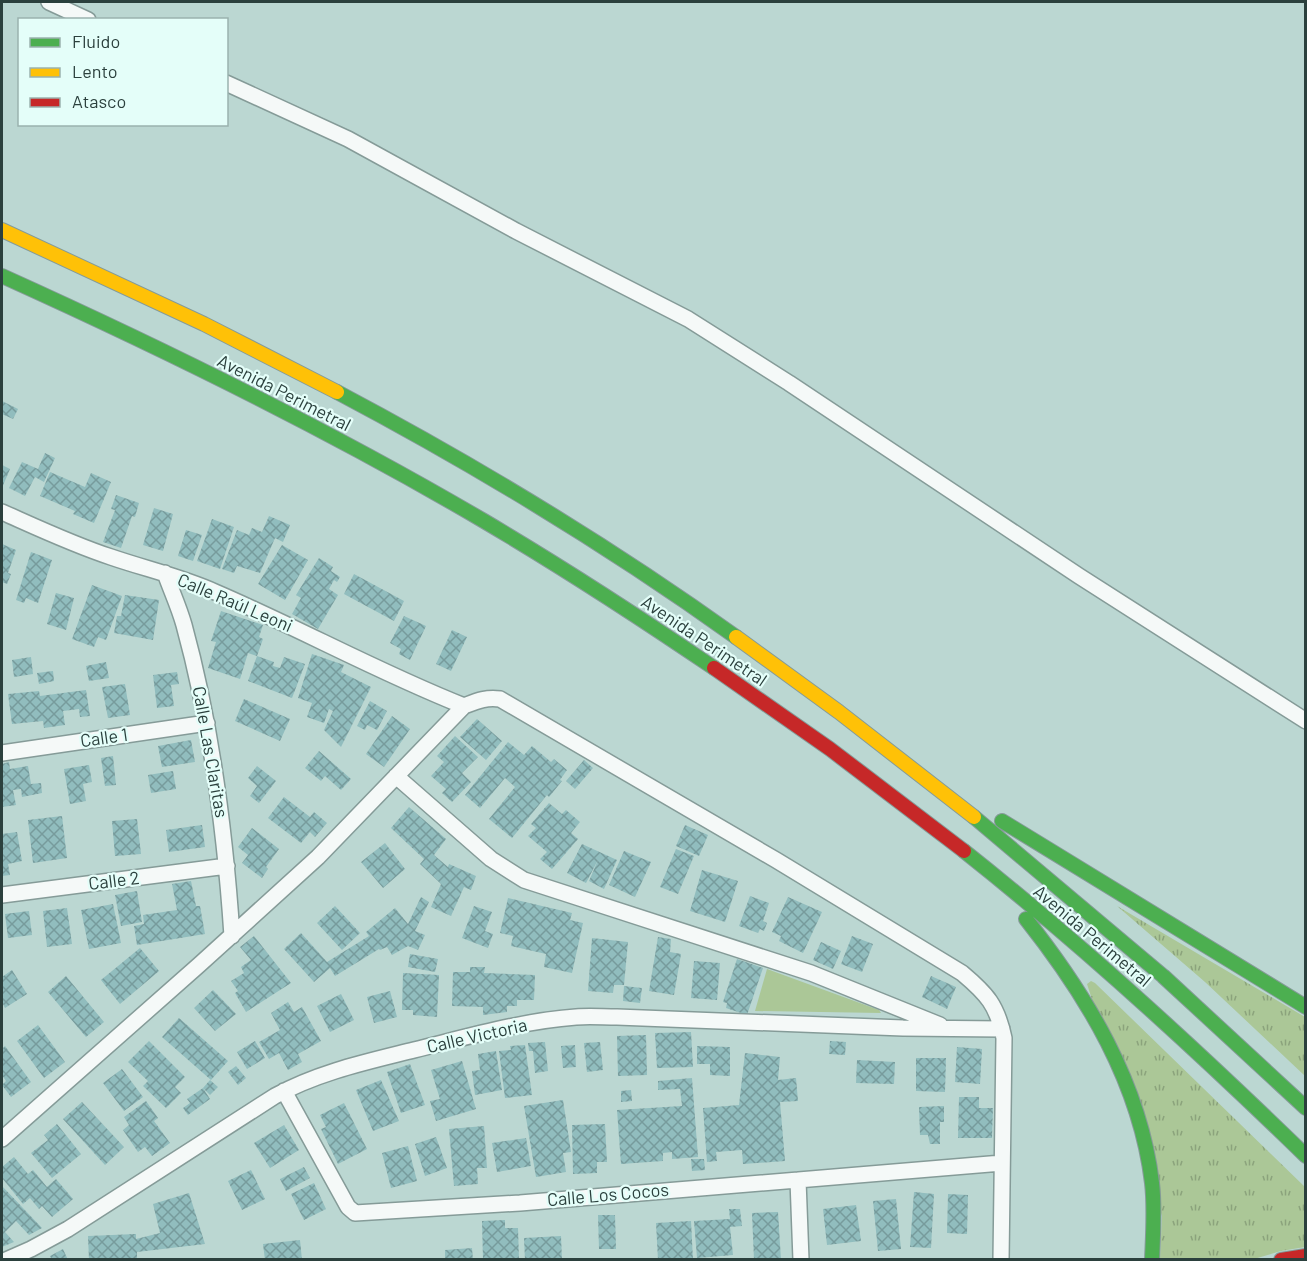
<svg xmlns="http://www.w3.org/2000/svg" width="1307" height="1261" font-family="Barlow,sans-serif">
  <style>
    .grass { fill: url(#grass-tufts) }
    .park { fill: #abc797 }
    .building { fill: url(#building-cross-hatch) }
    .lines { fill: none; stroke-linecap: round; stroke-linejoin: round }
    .street-casing { stroke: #859b98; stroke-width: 18 }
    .fast-casing { stroke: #859b98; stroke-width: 16 }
    .slow-casing { stroke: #859b98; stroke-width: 16 }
    .jam-casing { stroke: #859b98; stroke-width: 16 }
    .street { stroke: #f5f9f8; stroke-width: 15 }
    .fast { stroke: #4caf50; stroke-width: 14 }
    .slow { stroke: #ffc107; stroke-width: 14 }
    .jam { stroke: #c62828; stroke-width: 14 }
    .labels { text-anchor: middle; stroke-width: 4.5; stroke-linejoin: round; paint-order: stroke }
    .street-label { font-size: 18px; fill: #2b403d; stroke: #e4fef9 }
  </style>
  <defs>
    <pattern id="grass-tufts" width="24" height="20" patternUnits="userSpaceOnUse" patternTransform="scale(1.5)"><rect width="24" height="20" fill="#abc797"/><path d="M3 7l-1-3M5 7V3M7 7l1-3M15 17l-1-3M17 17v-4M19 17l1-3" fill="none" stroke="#8ba37c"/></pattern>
    <pattern id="building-cross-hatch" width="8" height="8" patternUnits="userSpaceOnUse" patternTransform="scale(1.5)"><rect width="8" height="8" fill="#91bdbe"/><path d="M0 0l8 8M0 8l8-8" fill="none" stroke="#779b9c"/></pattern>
  </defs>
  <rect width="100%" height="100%" fill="#bbd7d2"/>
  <path class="grass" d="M1117 906 1305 1017V1076L1205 982Z
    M1091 981 1095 983 1305 1187V1247L1281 1251 1254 1259H1160L1162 1216 1087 984Z"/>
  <path class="park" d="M767 969 879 1010 881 1013 755 1011Z"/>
  <path class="building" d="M2 401 18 409 13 419 2 414Z
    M45 453 55 458 44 482 35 477 25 496 9 488 22 462 38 469Z
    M2 465 10 469 2 488Z
    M50 472 85 487 91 473 111 482 94 523 73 514 75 511 40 496Z
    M116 495 139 503 135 517 132 516 121 548 103 542 115 510 111 509Z
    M154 508 173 514 163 551 143 545Z
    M269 516 290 525 283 542 275 538 260 573 237 566 234 573 222 569 237 530 249 535 252 528 262 532Z
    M212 519 234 527 220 569 197 561Z
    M186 530 202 535 193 561 178 556Z
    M2 544 16 550 8 573 11 574 7 584 2 582Z
    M282 545 308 560 285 600 258 584Z
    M31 552 52 560 38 603 26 598 24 603 16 600Z
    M319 558 333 567 331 571 340 577 337 582 334 580 329 589 338 595 318 629 292 614 301 598 296 595Z
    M354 574 404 601 394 621 344 594Z
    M92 585 122 596 106 640 98 637 94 647 72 639Z
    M56 593 74 598 66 630 47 624Z
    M125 595 159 600 153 640 114 633 117 616H121Z
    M221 611 263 625 259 637 263 639 257 656 248 653 240 679 208 668 216 642 211 641Z
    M404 616 426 626 410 660 399 654 401 649 390 643Z
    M452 630 467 637 451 671 436 664Z
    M312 654 344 665 341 672 371 687 341 747 324 730 333 711 329 709 324 723 307 717 312 703 298 698Z
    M257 656 274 662 273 666 280 668 284 657 305 664 292 698 248 681Z
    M31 657 33 674 14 677 12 660Z
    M106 662 109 678 89 681 86 666Z
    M53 671 54 681 39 684 37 673Z
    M177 672 179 684 171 685 174 706 157 708 153 675Z
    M125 684 130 715 108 718 102 687Z
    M86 690 90 716 80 717 79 709 63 711 65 725 44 728 43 721 12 724 8 694 39 691 40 696Z
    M244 699 290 719 280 741 235 721Z
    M370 701 387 711 377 730 367 725 365 730 357 726Z
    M392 716 410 729 384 767 366 754Z
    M477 719 502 741 486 760 460 737Z
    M455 736 478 757 462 773 471 782 452 802 442 793 446 789 431 776 444 762 437 756Z
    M191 740 195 762 162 767 158 746Z
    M508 742 524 755 532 746 551 762 554 759 567 770 560 780 562 781 549 797 547 795 512 838 489 819 515 787 505 778 480 808 465 795Z
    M319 751 351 779 341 790 325 776 321 781 305 768Z
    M113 756 116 785 105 786 101 758Z
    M584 760 593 768 575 789 566 781Z
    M9 762 10 769 28 766 31 784 41 783 42 793 22 797 21 789 13 790 16 805 2 807V764Z
    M89 765 92 782 83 784 86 801 70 804 64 769Z
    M257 766 276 781 259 803 250 796 257 786 248 778Z
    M173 771 176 789 151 793 148 775Z
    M284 797 310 817 314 812 327 823 315 837 310 832 301 843 268 818Z
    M549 803 562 814 566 810 580 822 571 833 578 839 552 869 540 859 547 852 528 836 536 828 531 824Z
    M409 807 446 839 434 855 448 867 449 864 476 876 471 890 464 887 451 916 431 907 441 884 420 864 424 859 391 828Z
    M62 816 67 858 33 863 28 820Z
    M137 819 141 854 115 856 112 821Z
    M202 825 205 847 169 852 166 830Z
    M685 825 708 835 699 856 676 846Z
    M252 828 279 849 266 867 268 869 262 878 242 863 248 855 238 847Z
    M17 832 22 861 8 864 10 875 2 876V834Z
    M385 843 405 869 383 888 361 862Z
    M582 844 617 860 604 889 589 881 598 860 586 883 567 873Z
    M676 849 694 856 678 894 660 887Z
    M624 851 651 862 635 897 609 885Z
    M702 870 738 881 725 922 690 911Z
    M191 881 196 906H200L205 934 137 945 134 926 144 924 143 915 177 910 172 884Z
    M137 891 142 922 121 926 115 895Z
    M750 896 769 903 763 921 767 923 764 931 760 929 758 933 739 926Z
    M421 897 429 902 415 931 425 935 418 950 408 946 392 955 387 947 380 950 379 949 335 976 330 968 314 982 284 949 301 933 327 962 369 936 366 932 395 908 408 924Z
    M788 897 822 912 803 953 779 941 781 936 772 932Z
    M508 898 572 913 570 920 583 923 572 973 544 967 546 954 511 946 513 936 500 933Z
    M113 904 121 943 89 949 81 910Z
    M335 906 360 933 342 950 317 923Z
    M474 906 492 912 485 931 493 934 488 948 462 938Z
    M67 908 72 944 47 947 43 911Z
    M29 911 32 935 8 938 5 914Z
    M254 936 291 983 246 1012 235 993 238 991 231 981 244 973 241 967 251 960 240 947Z
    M852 936 873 944 862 972 841 964Z
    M658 937 671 939 670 952 681 954 674 995 649 991Z
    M592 938 628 942 624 985H614L613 993 588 991Z
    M821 942 841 951 833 969 813 960Z
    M140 948 159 971 120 1004 101 980Z
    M410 954 438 959 435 972 408 967Z
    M737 959 763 968 747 1015 726 1008 727 1003 723 1002Z
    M694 961 720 963 717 1000 691 998Z
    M470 967H485L484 973 535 975 534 1000H517V1006H507V1012L483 1015V1007L452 1006 453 972H470Z
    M12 970 27 994 5 1008 2 1002V977Z
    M403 973 439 975 437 1017 413 1015V1010H402Z
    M66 976 104 1022 86 1037 48 992Z
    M931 976 956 987 947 1009 922 997Z
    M624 986 642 988 640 1003 623 1001Z
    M213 990 236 1014 215 1031 194 1008Z
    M390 991 397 1017 374 1023 367 997Z
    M341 994 354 1020 330 1032 317 1006Z
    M288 1002 294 1012 302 1007 321 1041 298 1054 302 1062 288 1070 279 1053 269 1059 259 1042 280 1030 271 1013Z
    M179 1018 228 1061 211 1080 162 1037Z
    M38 1025 65 1062 44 1078 17 1041Z
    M691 1032 693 1067 657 1068 655 1033Z
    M646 1035 647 1075 618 1076 617 1036Z
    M149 1041 185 1077 175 1087 181 1093 166 1108 143 1086 148 1081 128 1062Z
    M255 1041 265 1058 247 1069 237 1052Z
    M830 1041 846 1042 845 1055 829 1054Z
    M545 1042 548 1071 535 1073 533 1051H529L528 1043Z
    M600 1042 603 1070 587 1072 584 1043Z
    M525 1045 532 1095 505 1098 499 1051 511 1050 510 1046Z
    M575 1045 576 1067 563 1068 561 1046Z
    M5 1046 31 1082 11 1097 2 1085 6 1081 2 1075V1049Z
    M697 1046 730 1047V1076L710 1075V1064H697Z
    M957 1047 982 1049 980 1084 955 1082Z
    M496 1051 502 1090 475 1095 472 1071 480 1070 478 1054Z
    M745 1053 780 1057 778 1080 796 1078 798 1101 780 1102 785 1161 743 1164 742 1150 716 1152 717 1161 707 1162 703 1108 739 1105Z
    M916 1058H946L945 1092 916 1091Z
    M857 1060 895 1062 894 1084 856 1083Z
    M462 1061 476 1109 436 1121 430 1101 440 1099 431 1070Z
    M410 1064 425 1105 401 1113 387 1072Z
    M236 1066 246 1078 238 1085 228 1072Z
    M122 1069 143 1097 124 1111 103 1083Z
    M692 1078 698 1157 672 1159V1152L663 1153V1161L621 1164 617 1110 682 1106 680 1089 658 1090V1081Z
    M210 1080 218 1087 210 1095 203 1088 210 1099 188 1115 183 1108 190 1103 187 1099 203 1088Z
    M381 1080 399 1121 373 1131 356 1090Z
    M631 1090 632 1101 621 1102V1091Z
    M959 1097H979V1108H993L992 1138H958Z
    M563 1100 571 1152 563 1153 566 1172 536 1177 524 1106Z
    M146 1101 158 1118 154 1121 170 1143 152 1156 145 1147 138 1152 123 1130 129 1125 124 1117Z
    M82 1102 124 1147 105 1165 63 1119Z
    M344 1103 367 1149 338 1164 321 1129 326 1127 320 1115Z
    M944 1106V1122H940V1144H930L928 1135H920L919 1107Z
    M57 1124 81 1154 52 1178 31 1153 48 1140 44 1135Z
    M605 1124 607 1162H597V1173L573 1174 572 1125Z
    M284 1125 299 1150 270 1168 254 1143Z
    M484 1126 487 1168H477L478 1184 454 1186 449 1129Z
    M436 1137 447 1168 425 1176 415 1144Z
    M526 1138 531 1166 497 1172 492 1143Z
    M408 1146 417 1181 391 1188 382 1153Z
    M14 1157 28 1174 33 1170 47 1187 56 1179 73 1199 52 1217 42 1206 39 1209 30 1198 23 1204 2 1178V1167Z
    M691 1159H704L705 1170 692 1171Z
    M304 1167 310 1178 286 1191 280 1179Z
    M251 1170 265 1199 242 1210 228 1181Z
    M314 1183 326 1209 304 1220 291 1194Z
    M2 1186 42 1228 29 1235 16 1221 5 1232 14 1242 2 1247Z
    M914 1192 934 1194 931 1248 910 1247Z
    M189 1193 205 1244 137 1252V1258L89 1260 88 1236 136 1234V1239L160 1233 153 1204Z
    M948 1194 968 1195 967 1234 947 1233Z
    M896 1199 901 1249 878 1251 873 1201Z
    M856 1205 861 1241 827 1245 823 1209Z
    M729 1209H740L742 1226 730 1227 733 1255 697 1258 694 1221 730 1219Z
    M778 1212 781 1260H754L752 1213Z
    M598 1215H615L616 1249H599Z
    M505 1220V1228H518L519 1260H483L482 1221Z
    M691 1221 693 1260H658L656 1223Z
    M561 1236 562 1260H525L524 1238Z
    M300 1240 302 1260H265L263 1244Z
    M472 1248 473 1260H445V1250Z
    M63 1249 68 1260H52L50 1256Z"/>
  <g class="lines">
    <defs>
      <path id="street" d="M49 2 88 20
        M226 83 348 139 516 231 688 319 789 383 1079 576 1306 721
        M2 512C38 528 74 545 111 557 146 569 182 577 215 592 299 628 380 673 464 706
        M165 573C171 590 179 607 184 625 212 727 225 830 232 936
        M2 753 207 723
        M396 776 491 859 524 880 811 973 940 1025
        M2 895 227 866
        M284 1091 348 1207 355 1213 520 1203 1002 1163
        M2 1139 199 965 318 857 464 706C477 701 486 697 500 699L776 860 962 973C987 994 997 1005 1004 1038L1001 1260
        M798 1180 801 1260
        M6 1260 31 1249 68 1229 275 1096C319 1072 366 1062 414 1050 467 1037 521 1021 576 1017 589 1016 603 1017 617 1017L903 1028 1002 1029"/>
      <path id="fast" d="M2 276C166 350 329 430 484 521 562 567 639 617 714 668
        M337 392C475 465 609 546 736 637
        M974 817 1163 976 1306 1108
        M1002 821 1306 1007
        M964 851C1084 946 1196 1049 1306 1156
        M1026 919C1087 996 1140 1083 1152 1183 1155 1208 1153 1234 1152 1260"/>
      <path id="slow" d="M2 230 204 324 337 392
        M736 637 839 712 974 817"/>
      <path id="jam" d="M714 668 830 749 964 851
        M1281 1260 1306 1256"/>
    </defs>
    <use href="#street" class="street-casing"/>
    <use href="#fast" class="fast-casing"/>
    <use href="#slow" class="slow-casing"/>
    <use href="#jam" class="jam-casing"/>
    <use href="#street" class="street"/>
    <use href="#fast" class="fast"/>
    <use href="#slow" class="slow"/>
    <use href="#jam" class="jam"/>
  </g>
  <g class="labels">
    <g class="street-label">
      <text transform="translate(284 393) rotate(27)" y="6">Avenida Perimetral</text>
      <text transform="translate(235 603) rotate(23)" y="6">Calle Raúl Leoni</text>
      <text transform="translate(704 641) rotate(34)" y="6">Avenida Perimetral</text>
      <text transform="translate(104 738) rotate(-8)" y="6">Calle 1</text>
      <text transform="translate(210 752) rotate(80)" y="6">Calle Las Claritas</text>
      <text transform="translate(114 881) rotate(-7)" y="6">Calle 2</text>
      <text transform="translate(1092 936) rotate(40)" y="6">Avenida Perimetral</text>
      <text transform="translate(477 1036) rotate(-13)" y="6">Calle Victoria</text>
      <text transform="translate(608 1195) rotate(-5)" y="6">Calle Los Cocos</text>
    </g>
  </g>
  <rect width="1307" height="1261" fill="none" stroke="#2b403d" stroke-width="6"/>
  <rect x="18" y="18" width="210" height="108" fill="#e4fef9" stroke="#9ab2ae" stroke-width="1.5"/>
  <rect x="30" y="38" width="30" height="9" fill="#4caf50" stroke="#9ab2ae" stroke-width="1.5"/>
  <text x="72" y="48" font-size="18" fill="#2b403d">Fluido</text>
  <rect x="30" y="68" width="30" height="9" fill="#ffc107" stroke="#9ab2ae" stroke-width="1.5"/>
  <text x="72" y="78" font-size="18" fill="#2b403d">Lento</text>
  <rect x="30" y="98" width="30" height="9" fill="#c62828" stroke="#9ab2ae" stroke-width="1.5"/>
  <text x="72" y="108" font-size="18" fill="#2b403d">Atasco</text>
</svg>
